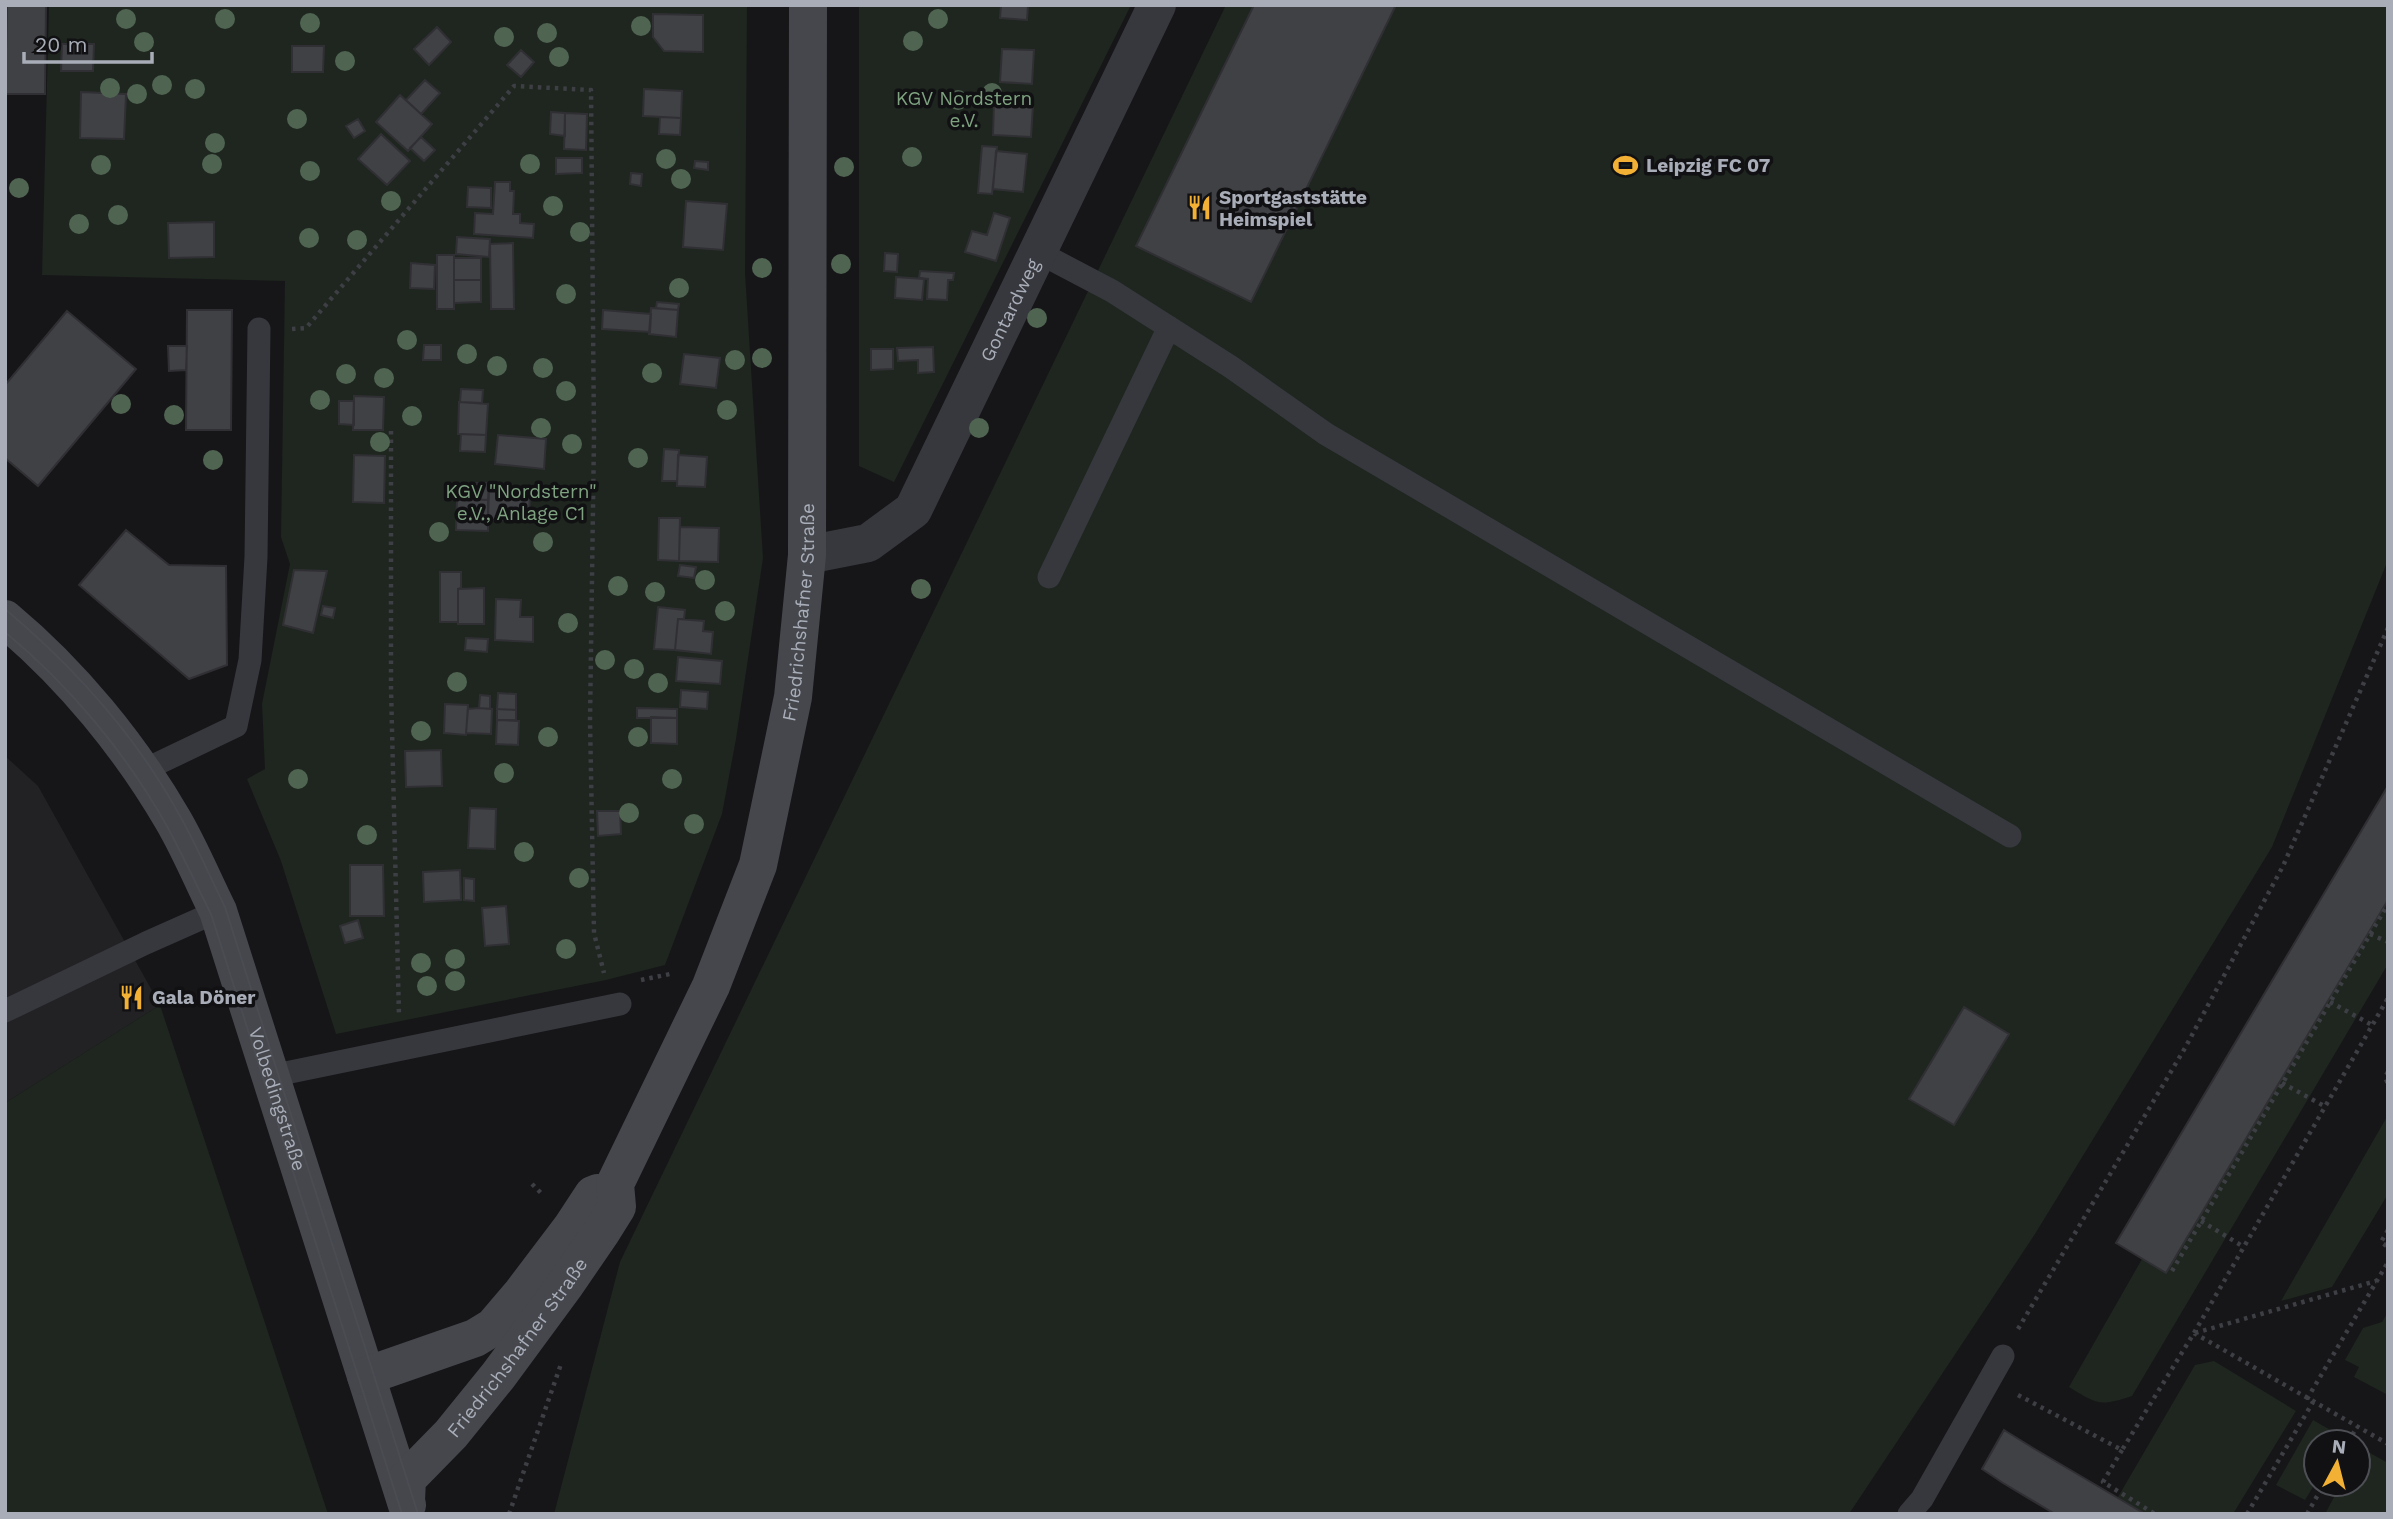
<svg xmlns="http://www.w3.org/2000/svg" width="2393" height="1519" font-family="'Work Sans',sans-serif">
  <style>
    .built { fill: #222225 }
    .green { fill: #1e261f }
    .building { fill: #404145; stroke: #303034; stroke-width: 2 }
    .lines { fill: none; stroke-linecap: round; stroke-linejoin: round }
    .path { stroke: #3d3f44; stroke-width: 4.5; stroke-dasharray: 3.5 5; stroke-linecap: butt }
    .lane { stroke: #37383d; stroke-width: 23 }
    .street { stroke: #37383d; stroke-width: 38 }
    .secondary { stroke: #45474d; stroke-width: 38 }
    .tram { stroke: #4a4c52; stroke-width: 2 }
    .tree { fill: #506452 }
    .labels { text-anchor: middle; stroke-width: 7; stroke-linejoin: round; paint-order: stroke }
    .park-label { font-size: 19px; fill: #7fa381; stroke: #111113 }
    .poi-label { font-size: 19px; font-weight: bold; fill: #a8adb8; stroke: #111113; text-anchor: start }
    .street-label { font-size: 19px; fill: #a8adb8; stroke: #111113 }
  </style>
  <rect width="100%" height="100%" fill="#161618"/>
  <path class="built" d="M5 756 38 786 160 1005 5 1103Z"/>
  <path class="green" d="M49 5H747L745 273 763 558 736 739 722 814 665 965 606 980 336 1034 281 861 247 779 265 769 262 704 290 564 281 537 285 281 42 275Z
    M859 5H1131L894 482 859 466Z
    M1226 5H2388V560L2272 847 2035 1234 1849 1514H554L620 1262Z
    M2388 900V964L2132 1396C2099 1407 2097 1404 2069 1387L2142 1259 2165 1272Z
    M160 1005 328 1514H5V1103Z
    M2388 1115V1194L2332 1287 2281 1301Z
    M2388 1312V1395L2354 1377 2359 1367 2345 1360 2363 1328 2382 1322Z
    M2214 1361 2296 1411 2233 1514H2145L2118 1497 2195 1365Z
    M2313 1420 2341 1436 2338 1442H2316V1482L2305 1500 2276 1485Z
    M2361 1448 2388 1463V1514H2325L2341 1484H2358V1454Z"/>
  <path class="building" d="M7 5H46L45 94H5Z
    M1001 5H1028L1027 20 1000 18Z
    M1254 5H1396L1251 302 1136 246Z
    M653 14 703 15V52L664 51 653 37Z
    M437 27 451 42 429 65 414 49Z
    M62 44H94L93 71H61Z
    M292 46H324L323 72H292Z
    M1002 49 1034 50 1032 84 1000 82Z
    M521 50 534 62 521 77 507 65Z
    M425 80 440 93 421 114 406 100Z
    M644 89 682 91 681 118 643 116Z
    M81 92 126 94 124 139 80 138Z
    M400 95 432 124 408 151 376 122Z
    M994 103 1033 105 1031 137 993 135Z
    M551 112 565 113V136L550 134Z
    M565 113 587 114 586 150 564 149Z
    M660 117 681 118 680 135 659 134Z
    M358 119 365 131 354 138 346 126Z
    M381 134 410 161 387 185 358 159Z
    M421 137 435 150 424 161 410 148Z
    M982 146 997 147 992 194 978 193Z
    M996 151 1027 154 1023 192 993 189Z
    M556 158H582V173L556 174Z
    M695 161 708 162V170L694 168Z
    M631 173 642 174 641 186 630 184Z
    M495 182H510V191H514L513 214H520V223L534 224 533 238 474 234 475 213 493 214Z
    M468 187 491 188V208L467 207Z
    M686 201 727 204 723 250 683 247Z
    M994 213 1010 218 996 261 965 252 972 231 987 235Z
    M214 222V257L169 258 168 223Z
    M457 237 490 239 489 257 456 254Z
    M513 243 514 309H491L490 244Z
    M885 253 898 254 897 272 884 271Z
    M437 255H454V309H437Z
    M454 258H481V280H454Z
    M411 263 435 265 434 289 410 288Z
    M920 271 954 273 953 280H948L947 300 927 299 928 279 919 278Z
    M896 277 924 279 922 300 895 298Z
    M454 280H481V302L454 303Z
    M657 302 679 304 678 310 656 308Z
    M651 308 678 310 676 337 649 334Z
    M187 310H232L231 430H186Z
    M603 310 651 314 650 332 602 329Z
    M67 311 136 369 38 486 5 458V385Z
    M424 345H441V360H423Z
    M168 346H187L186 370 169 371Z
    M933 347 934 372 918 373V360L898 361 897 348Z
    M871 349H893V369L871 370Z
    M684 354 720 358 716 388 680 384Z
    M461 389 483 390 482 403 460 402Z
    M354 396 384 397 383 430H353Z
    M339 401H354V425L339 424Z
    M459 402 488 404 486 435 458 434Z
    M461 434 486 435 485 452 460 451Z
    M498 435 546 439 544 469 495 464Z
    M664 449 679 450 677 481H662Z
    M354 455 385 456 384 503 353 502Z
    M678 455 707 457 705 487 677 486Z
    M460 483H489L488 500 459 499Z
    M489 490H530L529 520H488Z
    M457 499 488 500V531L456 530Z
    M659 518H680L679 561 658 560Z
    M680 527 719 528 718 562 679 561Z
    M126 530 169 565 226 566 227 665 189 679 79 585Z
    M680 565 696 567 694 578 678 576Z
    M294 570 327 571 313 633 283 625Z
    M440 572H461V588L458 589V622H440Z
    M484 588V624H458V589Z
    M496 599 521 600 520 617H533V642L495 640Z
    M323 606 335 608 333 618 321 615Z
    M658 607 685 610 684 619H678L675 650 654 649Z
    M678 619 704 621 703 631 713 632 711 654 675 650Z
    M466 638 488 639 487 652 465 650Z
    M678 657 722 661 720 684 676 681Z
    M681 690 708 692 707 709 680 707Z
    M498 693 516 694V710L497 709Z
    M480 695 490 696V709L479 708Z
    M445 704 468 705 466 735 444 733Z
    M479 708 492 709 491 734 466 733 468 709Z
    M637 708 677 709V718H637Z
    M497 709 516 710V720H497Z
    M651 717 677 718V744L651 743Z
    M497 720 519 721 518 745 496 744Z
    M441 750 442 786 406 787 405 751Z
    M2388 786V900L2166 1273 2116 1243Z
    M470 808 496 809 495 849 468 848Z
    M597 811H620L621 834 598 836Z
    M350 865H383L384 916H350Z
    M460 870 461 900 424 902 423 872Z
    M464 878 474 879V901L464 900Z
    M506 906 509 944 485 946 482 908Z
    M358 920 363 938 345 943 340 926Z
    M1964 1007 2009 1034 1954 1125 1909 1099Z
    M2004 1430 2033 1448 2145 1514H2055L2003 1483 1982 1469Z"/>
  <g class="lines">
    <path class="path" d="M292 329 306 328 514 86 591 90 594 436 590 721 594 933 604 973
      M391 431V688L399 1016
      M2370 934 2388 942
      M641 980 670 974
      M2330 1002 2372 1025
      M2388 1072 2385 1077 2388 1084
      M2282 1083 2326 1107
      M532 1184 544 1196
      M2201 1221 2244 1247
      M2388 1230 2381 1242 2388 1247
      M2172 1271 2388 904
      M2018 1329 2185 1048 2283 866 2388 628
      M2194 1333 2388 1444
      M2195 1333 2376 1281
      M2018 1395 2122 1450 2194 1333 2388 998
      M2307 1399 2388 1262
      M2348 1442 2357 1427
      M2122 1450 2103 1482 2155 1514
      M509 1514 561 1364
      M2247 1514 2313 1402
      M2307 1514 2324 1484"/>
    <path class="lane" d="M1038 252 1112 291 1231 367 1326 434 2010 836
      M1049 577 1169 327
      M142 771 236 726 250 660 256 557 259 329
      M5 1011 146 943 218 911
      M271 1076 620 1004
      M1909 1514 1922 1499 2003 1356"/>
    <path class="street" id="s1" d="M807 555 868 543 913 510 1157 5"/>
    <g class="secondary">
      <path id="s2" d="M5 619C71 674 130 746 173 820 190 849 203 881 218 911L407 1505"/>
      <path d="M366 1376 475 1338 493 1327 522 1293 572 1227 593 1195 598 1193"/>
      <path id="s3" d="M406 1501 407 1479 451 1434 498 1376 565 1285 602 1231 617 1207 615 1184 711 986 758 865 793 697 807 555 808 5"/>
    </g>
    <path class="tram" d="M5 609C74 667 137 737 180 816 197 846 210 877 225 907L418 1514
      M5 632C70 686 127 754 168 828 183 856 197 886 211 914L402 1514"/>
  </g>
  <g class="tree">
    <circle cx="126" cy="19" r="10"/>
    <circle cx="225" cy="19" r="10"/>
    <circle cx="938" cy="19" r="10"/>
    <circle cx="310" cy="23" r="10"/>
    <circle cx="641" cy="26" r="10"/>
    <circle cx="547" cy="33" r="10"/>
    <circle cx="504" cy="37" r="10"/>
    <circle cx="913" cy="41" r="10"/>
    <circle cx="144" cy="42" r="10"/>
    <circle cx="559" cy="57" r="10"/>
    <circle cx="345" cy="61" r="10"/>
    <circle cx="162" cy="85" r="10"/>
    <circle cx="110" cy="88" r="10"/>
    <circle cx="195" cy="89" r="10"/>
    <circle cx="992" cy="93" r="10"/>
    <circle cx="137" cy="94" r="10"/>
    <circle cx="958" cy="100" r="10"/>
    <circle cx="297" cy="119" r="10"/>
    <circle cx="215" cy="143" r="10"/>
    <circle cx="912" cy="157" r="10"/>
    <circle cx="666" cy="159" r="10"/>
    <circle cx="212" cy="164" r="10"/>
    <circle cx="530" cy="164" r="10"/>
    <circle cx="101" cy="165" r="10"/>
    <circle cx="844" cy="167" r="10"/>
    <circle cx="310" cy="171" r="10"/>
    <circle cx="681" cy="179" r="10"/>
    <circle cx="19" cy="188" r="10"/>
    <circle cx="391" cy="201" r="10"/>
    <circle cx="553" cy="206" r="10"/>
    <circle cx="118" cy="215" r="10"/>
    <circle cx="79" cy="224" r="10"/>
    <circle cx="580" cy="232" r="10"/>
    <circle cx="309" cy="238" r="10"/>
    <circle cx="357" cy="240" r="10"/>
    <circle cx="841" cy="264" r="10"/>
    <circle cx="762" cy="268" r="10"/>
    <circle cx="679" cy="288" r="10"/>
    <circle cx="566" cy="294" r="10"/>
    <circle cx="1037" cy="318" r="10"/>
    <circle cx="407" cy="340" r="10"/>
    <circle cx="467" cy="354" r="10"/>
    <circle cx="762" cy="358" r="10"/>
    <circle cx="735" cy="360" r="10"/>
    <circle cx="497" cy="366" r="10"/>
    <circle cx="543" cy="368" r="10"/>
    <circle cx="652" cy="373" r="10"/>
    <circle cx="346" cy="374" r="10"/>
    <circle cx="384" cy="378" r="10"/>
    <circle cx="566" cy="391" r="10"/>
    <circle cx="320" cy="400" r="10"/>
    <circle cx="121" cy="404" r="10"/>
    <circle cx="727" cy="410" r="10"/>
    <circle cx="174" cy="415" r="10"/>
    <circle cx="412" cy="416" r="10"/>
    <circle cx="541" cy="428" r="10"/>
    <circle cx="979" cy="428" r="10"/>
    <circle cx="380" cy="442" r="10"/>
    <circle cx="572" cy="444" r="10"/>
    <circle cx="638" cy="458" r="10"/>
    <circle cx="213" cy="460" r="10"/>
    <circle cx="439" cy="532" r="10"/>
    <circle cx="543" cy="542" r="10"/>
    <circle cx="705" cy="580" r="10"/>
    <circle cx="618" cy="586" r="10"/>
    <circle cx="921" cy="589" r="10"/>
    <circle cx="655" cy="592" r="10"/>
    <circle cx="725" cy="611" r="10"/>
    <circle cx="568" cy="623" r="10"/>
    <circle cx="605" cy="660" r="10"/>
    <circle cx="634" cy="669" r="10"/>
    <circle cx="457" cy="682" r="10"/>
    <circle cx="658" cy="683" r="10"/>
    <circle cx="421" cy="731" r="10"/>
    <circle cx="548" cy="737" r="10"/>
    <circle cx="638" cy="737" r="10"/>
    <circle cx="504" cy="773" r="10"/>
    <circle cx="298" cy="779" r="10"/>
    <circle cx="672" cy="779" r="10"/>
    <circle cx="629" cy="813" r="10"/>
    <circle cx="694" cy="824" r="10"/>
    <circle cx="367" cy="835" r="10"/>
    <circle cx="524" cy="852" r="10"/>
    <circle cx="579" cy="878" r="10"/>
    <circle cx="566" cy="949" r="10"/>
    <circle cx="455" cy="959" r="10"/>
    <circle cx="421" cy="963" r="10"/>
    <circle cx="455" cy="981" r="10"/>
    <circle cx="427" cy="986" r="10"/>
  </g>
  <defs>
    <symbol id="stadium-bare" viewBox="-9 -9 18 18"><path d="M0-5a6.5 5 0 1 0 0 10a6.5 5 0 1 0 0-10ZM-3.5-1.8h7v3.6h-7Z" fill="#f2b134" stroke="#111113" stroke-width="2.5" paint-order="stroke"/></symbol>
    <symbol id="restaurant-bare" viewBox="-9 -9 18 18"><path d="M-5-6h1v4h1v-4h1v4h1v-4h1v5L-1.5 .5V6h-2V.5L-5-1ZM5-6V6H3V1.5H1.5Q1.5-4 5-6Z" fill="#f2b134" stroke="#111113" stroke-width="2.5" paint-order="stroke"/></symbol>
  </defs>
  <g fill-rule="evenodd">
    <use href="#stadium-bare" x="1608" y="148" width="35" height="35"/>
    <use href="#restaurant-bare" x="1182" y="190" width="35" height="35"/>
    <use href="#restaurant-bare" x="114" y="980" width="35" height="35"/>
  </g>
  <g class="labels">
    <g class="park-label">
      <text x="964" y="105">KGV Nordstern<tspan x="964" dy="22">e.V.</tspan></text>
      <text x="521" y="498">KGV "Nordstern"<tspan x="521" dy="22">e.V., Anlage C1</tspan></text>
    </g>
    <g class="poi-label">
      <text x="1646" y="172">Leipzig FC 07</text>
      <text x="1219" y="204">Sportgaststätte<tspan x="1219" dy="22">Heimspiel</tspan></text>
      <text x="152" y="1004">Gala Döner</text>
    </g>
    <g class="street-label">
      <text dy="7" stroke="none"><textPath href="#s1" startOffset="340">Gontardweg</textPath></text>
      <text dy="7" stroke="none"><textPath href="#s3" startOffset="996">Friedrichshafner Straße</textPath></text>
      <text dy="7" stroke="none"><textPath href="#s2" startOffset="562">Volbedingstraße</textPath></text>
      <text dy="7" stroke="none"><textPath href="#s3" startOffset="194">Friedrichshafner Straße</textPath></text>
    </g>
  </g>
  <rect width="2393" height="1519" fill="none" stroke="#a8adb8" stroke-width="14"/>
  <g transform="translate(2337 1463) rotate(7)"><circle r="33" fill="#111113" stroke="#4d4f55" stroke-width="2"/>
  <path d="M0-5L12 26L0 18L-12 26Z" fill="#f2b134"/>
  <text y="-10" font-size="19" font-weight="bold" text-anchor="middle" fill="#a8adb8">N</text>
  </g>
  <path d="M24 52v10h128v-10" fill="none" stroke="#a8adb8" stroke-width="3.5"/>
  <text x="35" y="52" font-size="21" fill="#a8adb8" stroke="#111113" stroke-width="5" paint-order="stroke">20 m</text>
</svg>
